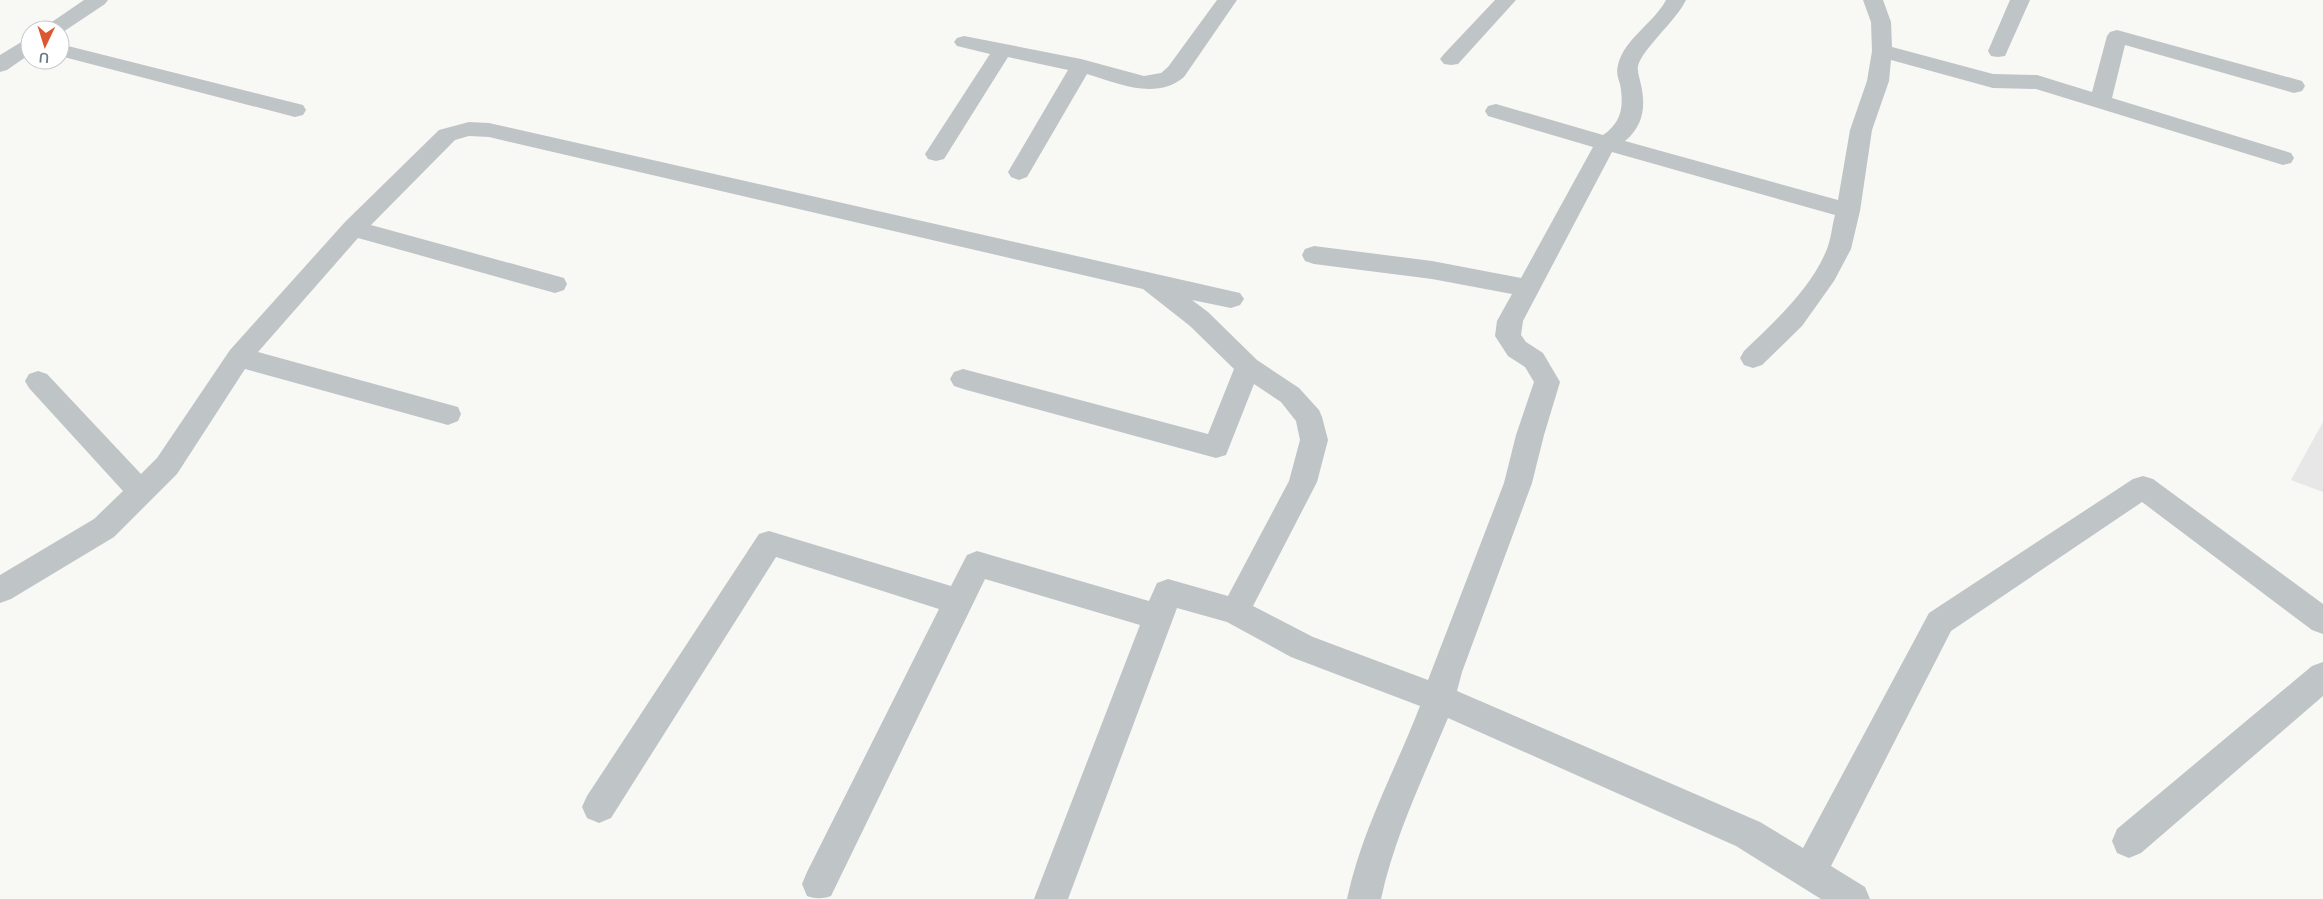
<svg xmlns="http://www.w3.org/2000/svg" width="2323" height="899" font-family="'Nunito Sans',sans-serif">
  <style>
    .built { fill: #e6e7e6 }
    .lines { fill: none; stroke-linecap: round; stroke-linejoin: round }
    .minor { fill: #bfc4c7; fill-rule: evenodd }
  </style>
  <rect width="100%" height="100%" fill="#f8f8f5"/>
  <path class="built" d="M2323 422V492L2291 480Z"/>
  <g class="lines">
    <path class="minor" d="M84 0H108L105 4 60 34V30H43L46 26Z
      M1217 0H1237L1184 77C1156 101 1117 83 1087 74L1027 177 1019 180 1011 177 1008 172 1068 70 1008 57 944 159 936 161 928 159 925 154 990 54 957 46 954 42 957 38 964 36 1081 59 1144 76 1161 73 1168 67Z
      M1495 0H1516L1458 64 1451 65 1444 64 1440 59 1444 54Z
      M1666 0H1686C1676 21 1642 49 1638 66 1637 72 1640 79 1641 85 1646 107 1643 126 1625 141L1838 200 1850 130 1867 81 1872 51 1871 22 1863 0H1883L1891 22 1892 47 1993 74 2037 75 2092 92 2107 36 2110 32 2117 30 2302 81 2305 86 2302 91 2294 93 2125 45 2112 98 2291 153 2294 158 2291 163 2283 165 2036 89 1993 88 1891 60 1889 81 1872 130 1860 211 1851 249 1834 281 1802 326 1762 365 1753 368 1744 365 1740 358 1744 351C1774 322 1811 289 1827 249 1831 239 1832 226 1835 215L1612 152 1523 321 1521 335 1526 342 1543 353 1560 382 1544 435 1532 483 1462 672 1457 691 1760 822 1803 848 1929 613 2133 479 2143 476 2153 479 2323 604V634L2312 630 2142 502 1951 631 1831 866 1865 887 1870 899H1821L1736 846 1448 718C1423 778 1395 835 1381 899H1347C1362 829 1395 771 1420 706L1291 657 1227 622 1177 608 1068 899H1034L1140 625 985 579 831 896C823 899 815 899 807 896L802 884 807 872 939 609 776 557 611 818 599 823 587 818 582 807 587 796 759 534 769 531 951 586 967 555 977 551 1149 601 1157 583 1168 579 1228 596 1289 481 1300 440 1296 421 1281 402 1254 384 1226 455 1216 458 963 389 954 386 950 379 954 372 963 369 1208 434 1234 369 1190 326 1143 289 489 137 469 136 455 140 371 225 564 278 567 284 564 290 555 293 358 238 258 352 458 407 461 414 458 421 448 425 245 369 177 474 114 537 11 599 0 603V575L94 519 123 491 29 388 25 381 29 374 38 371 47 374 141 474 157 458 230 350 345 222 439 130 469 122 489 123 1240 293 1244 299 1240 305 1231 308 1192 300 1208 312 1257 360 1299 388 1319 410 1322 417 1328 440 1317 482 1253 606 1313 637 1428 680 1504 483 1516 435 1534 382 1525 367 1508 356 1495 336 1497 321 1512 294 1432 279 1314 264 1305 261 1302 255 1305 249 1314 246 1432 261 1521 278 1593 147 1488 116 1485 111 1488 106 1496 104 1603 135C1622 122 1624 106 1620 84 1618 78 1616 72 1618 65 1624 39 1654 23 1666 0Z
      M2010 0H2030L2005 56 1998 57 1991 56 1988 51Z
      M30 39V54L7 70 0 72V55L23 41Z
      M60 44 303 105 306 110 303 115 295 117 60 56Z
      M2323 662V696L2141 853 2129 858 2117 853 2112 841 2117 829 2312 666Z"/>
  </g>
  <g transform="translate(45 45) rotate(184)"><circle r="24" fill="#ffffff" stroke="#c3c9ce"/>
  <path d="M0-4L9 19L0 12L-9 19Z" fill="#dc5731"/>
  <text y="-8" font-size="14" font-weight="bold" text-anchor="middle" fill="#687985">U</text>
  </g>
</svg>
